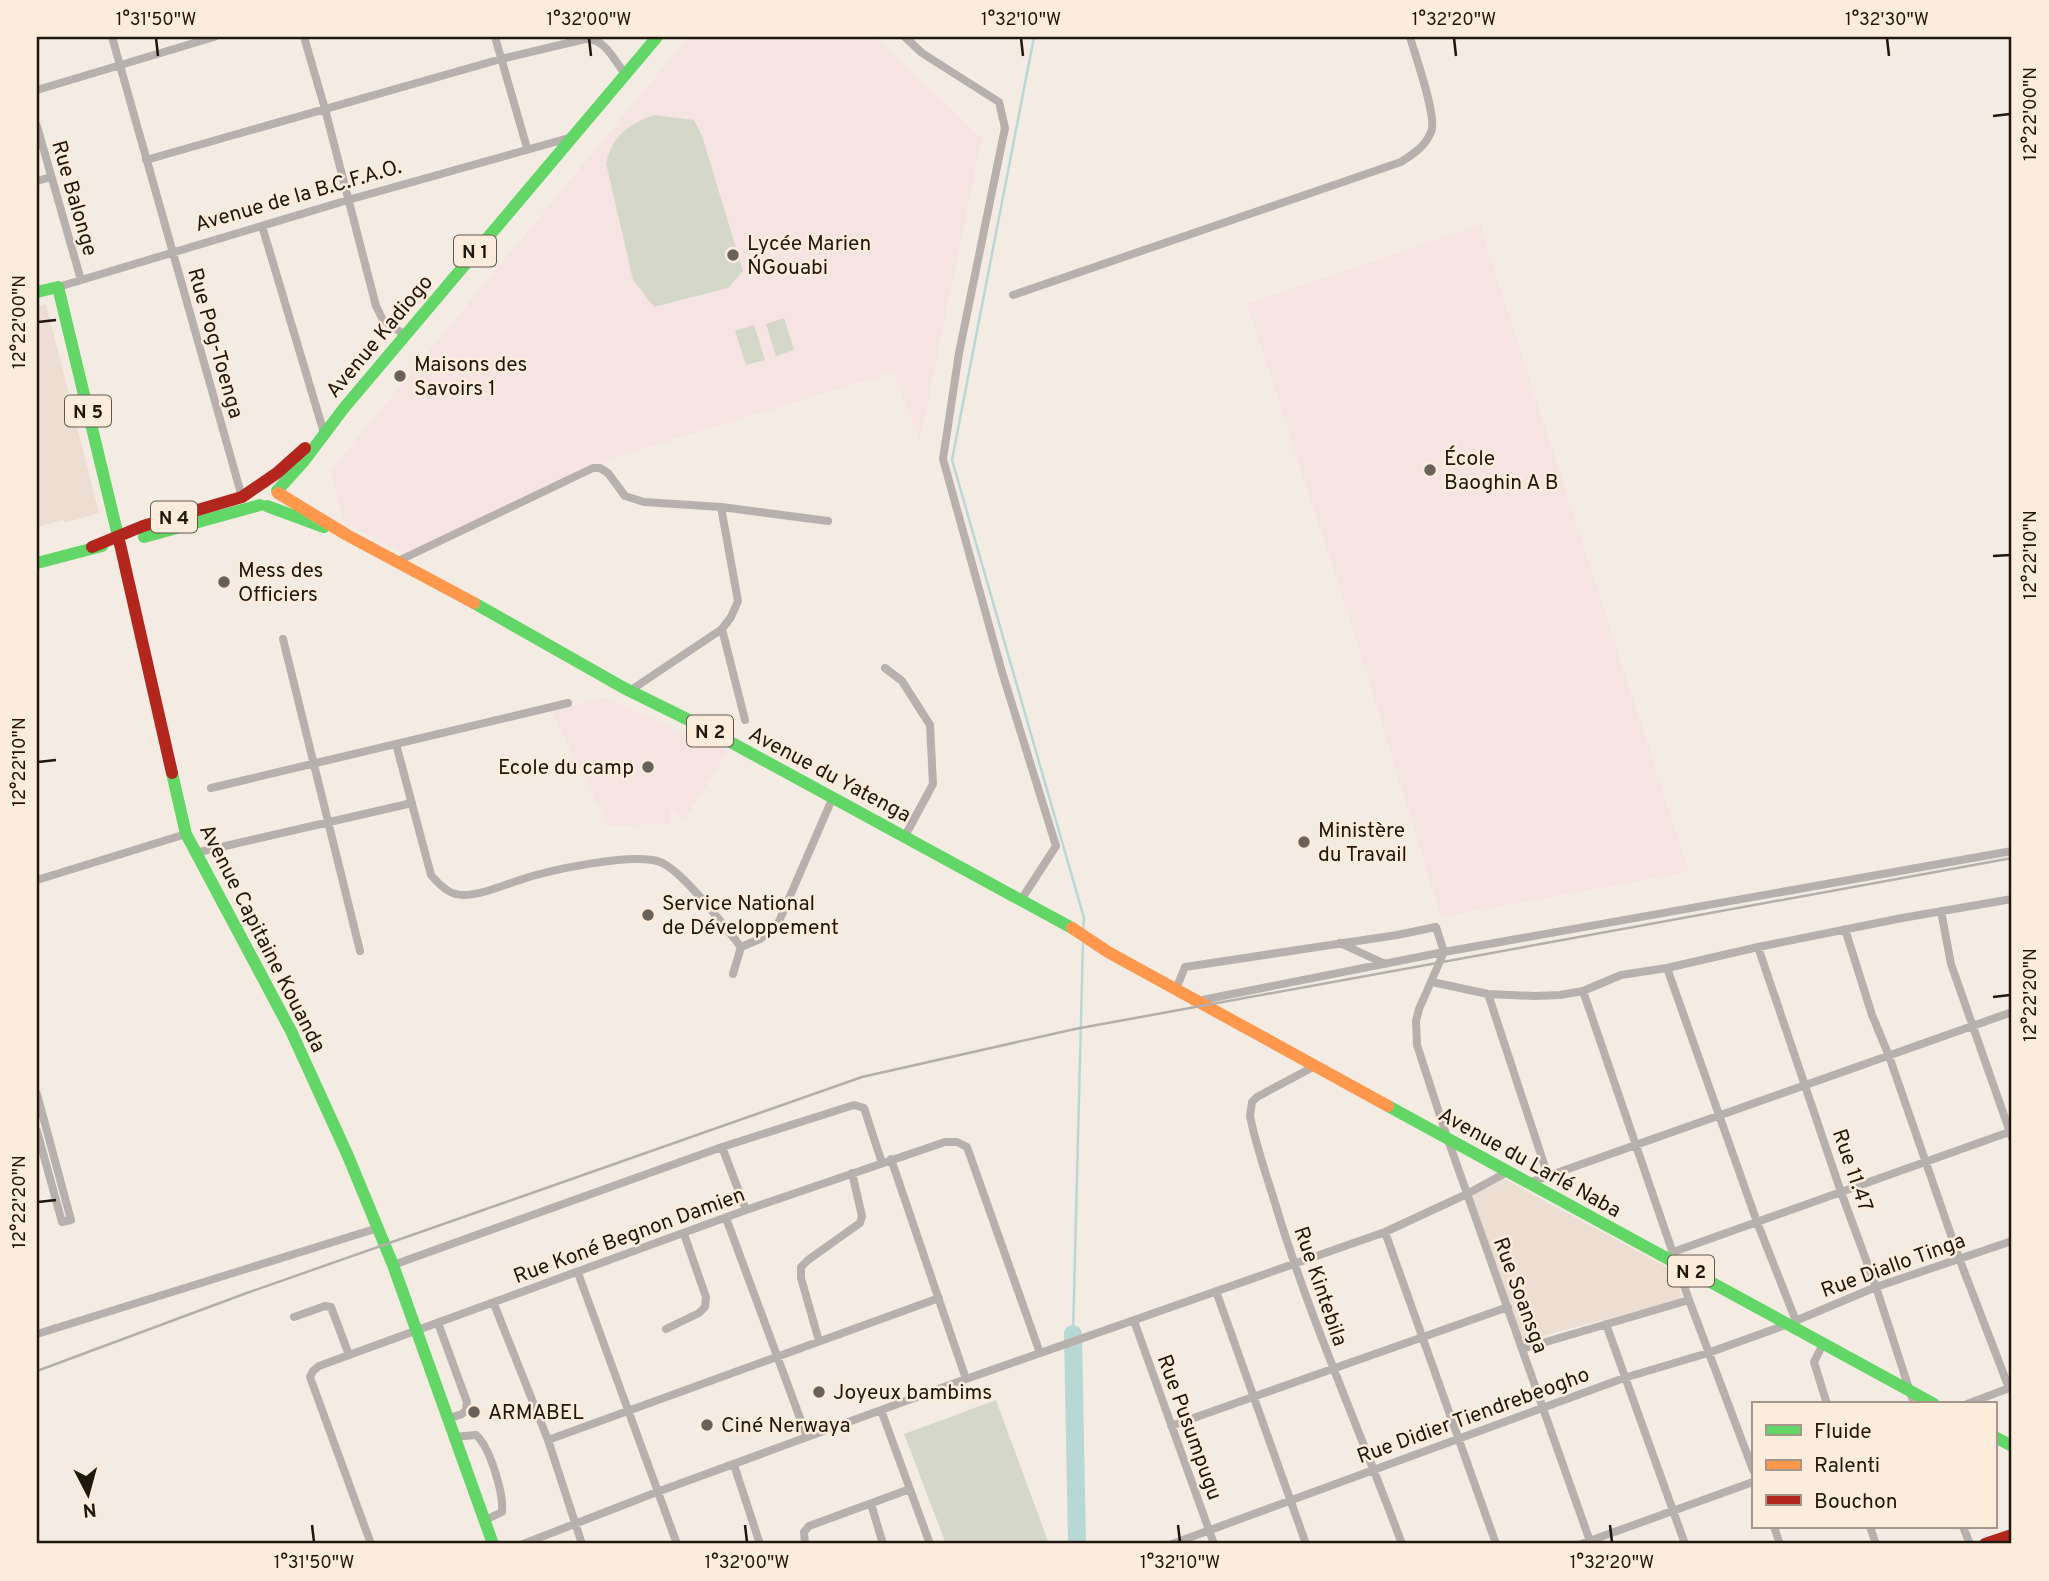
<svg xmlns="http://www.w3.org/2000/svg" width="2049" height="1581" font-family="Overpass,sans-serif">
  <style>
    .commercial { fill: #ecded2 }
    .education { fill: #f6e4e3 }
    .green { fill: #d5d8c9 }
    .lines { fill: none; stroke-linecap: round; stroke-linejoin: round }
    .stream { stroke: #b8d8d6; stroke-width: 2.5 }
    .river { stroke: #b8d8d6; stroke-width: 18 }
    .street { stroke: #b7b0ad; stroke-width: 8 }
    .fast { stroke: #63d668; stroke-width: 12 }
    .slow { stroke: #ff974d; stroke-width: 12 }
    .jam { stroke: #b3261e; stroke-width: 12 }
    .rail { stroke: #b5afab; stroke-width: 2.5 }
    .ticks { fill: none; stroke: #20170d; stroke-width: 2.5 }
    .poi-dot { fill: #6a6258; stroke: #fcecdb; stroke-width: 2.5 }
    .labels { text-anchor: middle; stroke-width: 5; stroke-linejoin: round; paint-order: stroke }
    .shield { fill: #fcecdb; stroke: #62574b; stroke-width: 2 }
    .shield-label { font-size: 19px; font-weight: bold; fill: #20170d }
    .street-label { font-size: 21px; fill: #20170d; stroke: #fcecdb }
    .poi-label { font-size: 21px; fill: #20170d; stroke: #fcecdb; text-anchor: start }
    .neatline { fill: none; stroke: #20170d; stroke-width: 2.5 }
    .ticks-label { font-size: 18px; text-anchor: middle; fill: #20170d }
  </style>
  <rect width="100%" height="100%" fill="#f4ece3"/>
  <path class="commercial" d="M46 304 99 513 65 523 63 520 37 527V306Z
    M1503 1178 1676 1272 1682 1299 1524 1341 1470 1197Z"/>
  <path class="education" d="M688 37H875L982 138 920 440 893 372 619 456 403 554 344 522 330 471Z
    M1480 225 1689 872 1441 917 1355 636 1247 304Z
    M604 697 728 752 685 819 671 810 670 824 608 826 551 711Z"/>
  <path class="green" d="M654 115 694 120 702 136 743 271 728 288 654 307 633 280 606 163C614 134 627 125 654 115Z
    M784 318 794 350 776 356 766 324Z
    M754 325 765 360 746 365 735 331Z
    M996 1400 1049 1544H946L904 1434Z"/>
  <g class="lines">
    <path class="stream" d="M1034 37 952 460 1084 918 1083 931
      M1073 1334 1083 941"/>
    <path class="river" d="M1073 1334 1077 1544"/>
    <path class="street" d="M112 37 242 497
      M304 37 325 109 376 306 383 320 405 335
      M495 37 527 148
      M905 37 922 53 999 102 1005 128 959 353 943 459 1002 672 1056 846 1021 900
      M37 90 214 37
      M37 126 81 280
      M146 160 501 59 585 39C604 37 614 60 625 74
      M37 181 51 177
      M262 226 324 433
      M58 287 348 200 569 138
      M1013 295 1401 162C1413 154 1425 147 1431 132 1438 118 1415 55 1410 37
      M396 562 593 468H600L608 473 625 496 644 502 721 507 828 521
      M722 629 745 720
      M283 639 360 951
      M885 668 902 681 930 725 933 784 905 836
      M631 690 722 629 731 617 738 601 721 507
      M396 744 431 875C437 882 446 892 456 894 473 899 506 884 523 879 550 870 634 852 660 862 682 870 725 927 741 947L733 974
      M211 788 568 703
      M195 853 412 803
      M37 880 186 834
      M1941 911 1951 964 2012 1138
      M1845 929 1872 1015 1889 1056 1959 1258 2009 1388
      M1340 943 1385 964
      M741 947 760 939 777 926 833 797
      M1758 947 1841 1192 1876 1287 1914 1404
      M1667 968 1757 1222 1796 1321
      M1432 982 1488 994 1534 996 1560 995 1583 991 1621 975 1667 968 1758 947 1902 918 2012 899
      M1176 989 1185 967 1397 935 1436 927 1444 952 1419 1009 1416 1021 1417 1045 1447 1137 1591 1544
      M1583 991 1689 1300 1753 1470
      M1488 994 1548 1176
      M1197 1001 1444 952 2012 851
      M1315 1066 1257 1097 1252 1102 1250 1116C1256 1146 1266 1174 1275 1203 1310 1320 1360 1430 1402 1544
      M37 1094 71 1220 62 1222 37 1131
      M722 1147 746 1210
      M891 1159 966 1379
      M1531 1182 2012 1012
      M726 1218 807 1437
      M1385 1232 1496 1544
      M1673 1252 2012 1131
      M393 1265 722 1147 854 1105 864 1108 882 1163
      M578 1273 677 1544
      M1216 1291 1306 1544
      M494 1304 548 1440 582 1544
      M294 1317 325 1306 331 1307 349 1355
      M1134 1321 1214 1544
      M438 1323 467 1402 466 1410 462 1414 447 1419
      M1606 1324 1685 1544
      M666 1329 699 1313 705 1307 706 1297 684 1234
      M37 1334 378 1228
      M819 1341 801 1278V1267L808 1260 860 1223 862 1216 852 1173
      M1823 1344 1814 1362 1827 1404
      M1522 1349 1689 1300
      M1967 1404 2012 1387
      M881 1410 930 1544
      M1171 1426 1508 1307
      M454 1437 476 1435C490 1447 504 1494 502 1512L485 1520
      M548 1440 939 1298
      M734 1465 760 1544
      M871 1504 883 1544
      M1774 1527 1780 1544
      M1870 1527 1876 1544
      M1963 1527 1970 1544
      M371 1544 310 1377 313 1371 319 1366 746 1210 945 1142H957L967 1147 1040 1353
      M523 1544 657 1492 966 1379 1385 1232 1467 1194 1509 1171
      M805 1544 804 1532 809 1526 910 1489
      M1172 1544 1624 1378 1708 1353 1788 1324 1876 1287 2012 1241
      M1581 1544 1753 1482"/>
    <path class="fast" d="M37 292 58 287 120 544
      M277 491 304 461 344 408 657 37
      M267 506 324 527
      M144 537 260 505
      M37 563 102 546
      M474 603 624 688 701 726 1072 928
      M172 773 186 834 291 1031 348 1156 393 1265 493 1544
      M1388 1106 1934 1404
      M1995 1437 2012 1446"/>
    <path class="slow" d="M278 493 347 535 474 603
      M1072 928 1108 952 1388 1106"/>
    <path class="jam" d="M120 544 172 773
      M92 547 143 526 242 497 277 473 305 448
      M1985 1544 2012 1535"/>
    <path class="rail" d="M37 1371 244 1294 862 1077 1075 1029 2012 858"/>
  </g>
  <path class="ticks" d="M156 38 158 56M589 38 591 56M1021 38 1023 56M1454 38 1456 56M1887 38 1889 56M1993 116 2010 114M38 322 56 320M1993 556 2010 555M38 762 56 760M1993 997 2010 995M38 1202 56 1200M312 1525 314 1542M745 1525 747 1542M1178 1525 1180 1542M1610 1525 1612 1542"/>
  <g class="poi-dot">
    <circle cx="733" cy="255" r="7"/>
    <circle cx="400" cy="376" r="7"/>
    <circle cx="1430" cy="470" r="7"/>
    <circle cx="224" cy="582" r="7"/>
    <circle cx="648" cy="767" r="7"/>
    <circle cx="1304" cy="842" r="7"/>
    <circle cx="648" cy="915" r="7"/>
    <circle cx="819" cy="1392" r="7"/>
    <circle cx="474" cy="1412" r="7"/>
    <circle cx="707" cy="1425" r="7"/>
  </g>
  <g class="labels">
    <g class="shield">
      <rect x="454" y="235.5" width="42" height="31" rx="5"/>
      <rect x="65" y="395.5" width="46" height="31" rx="5"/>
      <rect x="151" y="501.5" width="46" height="31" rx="5"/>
      <rect x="687" y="715.5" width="46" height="31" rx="5"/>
      <rect x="1668" y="1255.5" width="46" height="31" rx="5"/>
    </g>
    <g class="shield-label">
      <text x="475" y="258">N 1</text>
      <text x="88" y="418">N 5</text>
      <text x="174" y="524">N 4</text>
      <text x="710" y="738">N 2</text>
      <text x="1691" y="1278">N 2</text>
    </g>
    <g class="street-label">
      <text transform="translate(298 195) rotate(-16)" y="7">Avenue de la B.C.F.A.O.</text>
      <text transform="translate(75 198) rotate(74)" y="7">Rue Balonge</text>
      <text transform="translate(379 336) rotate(-50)" y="7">Avenue Kadiogo</text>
      <text transform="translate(216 343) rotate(74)" y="7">Rue Pog-Toenga</text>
      <text transform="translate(830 774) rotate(28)" y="7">Avenue du Yatenga</text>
      <text transform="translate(263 938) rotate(63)" y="7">Avenue Capitaine Kouanda</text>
      <text transform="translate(1530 1162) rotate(29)" y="7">Avenue du Larlé Naba</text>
      <text transform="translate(1853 1170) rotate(71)" y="7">Rue 11.47</text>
      <text transform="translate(629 1235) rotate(-20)" y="7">Rue Koné Begnon Damien</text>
      <text transform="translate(1893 1265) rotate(-20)" y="7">Rue Diallo Tinga</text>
      <text transform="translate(1321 1286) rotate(71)" y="7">Rue Kintebila</text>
      <text transform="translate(1521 1295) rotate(70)" y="7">Rue Soansga</text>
      <text transform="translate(1473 1415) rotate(-20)" y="7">Rue Didier Tiendrebeogho</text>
      <text transform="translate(1190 1427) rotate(70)" y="7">Rue Pusumpugu</text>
    </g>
    <g class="poi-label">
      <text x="747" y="250">Lycée Marien<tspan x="747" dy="24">N´Gouabi</tspan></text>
      <text x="414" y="371">Maisons des<tspan x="414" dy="24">Savoirs 1</tspan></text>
      <text x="1444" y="465">École<tspan x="1444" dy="24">Baoghin A B</tspan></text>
      <text x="238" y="577">Mess des<tspan x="238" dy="24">Officiers</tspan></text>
      <text x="634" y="774" text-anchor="end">Ecole du camp</text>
      <text x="1318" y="837">Ministère<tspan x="1318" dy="24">du Travail</tspan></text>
      <text x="662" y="910">Service National<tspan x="662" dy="24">de Développement</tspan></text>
      <text x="833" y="1399">Joyeux bambims</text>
      <text x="488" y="1419">ARMABEL</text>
      <text x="721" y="1432">Ciné Nerwaya</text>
    </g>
  </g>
  <rect width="2049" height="1581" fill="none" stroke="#fcecdb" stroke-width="77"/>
  <rect x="1752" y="1402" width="245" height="126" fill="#fcecdb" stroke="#a49789" stroke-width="2"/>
  <rect x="1766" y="1425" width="35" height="10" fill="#63d668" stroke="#a49789" stroke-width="2"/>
  <text x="1814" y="1438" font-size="21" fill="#20170d">Fluide</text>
  <rect x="1766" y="1460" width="35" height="10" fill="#ff974d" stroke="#a49789" stroke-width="2"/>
  <text x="1814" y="1472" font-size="21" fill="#20170d">Ralenti</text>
  <rect x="1766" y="1495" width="35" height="10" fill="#b3261e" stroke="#a49789" stroke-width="2"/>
  <text x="1814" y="1508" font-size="21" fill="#20170d">Bouchon</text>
  <g transform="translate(88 1494) rotate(174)" stroke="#fcecdb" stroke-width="5" paint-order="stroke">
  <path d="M0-5L12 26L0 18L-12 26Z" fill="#20170d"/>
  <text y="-10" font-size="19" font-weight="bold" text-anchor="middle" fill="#20170d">N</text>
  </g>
  <rect x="38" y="38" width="1972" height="1504" class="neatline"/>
  <g class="ticks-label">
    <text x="156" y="25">1°31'50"W</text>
    <text x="589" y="25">1°32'00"W</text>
    <text x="1021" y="25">1°32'10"W</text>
    <text x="1454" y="25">1°32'20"W</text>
    <text x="1887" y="25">1°32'30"W</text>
    <text transform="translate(2030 114) rotate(-90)" y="6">12°22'00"N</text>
    <text transform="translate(19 322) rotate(-90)" y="6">12°22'00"N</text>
    <text transform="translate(2030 555) rotate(-90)" y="6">12°22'10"N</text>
    <text transform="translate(19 762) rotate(-90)" y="6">12°22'10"N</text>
    <text transform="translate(2030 995) rotate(-90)" y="6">12°22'20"N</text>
    <text transform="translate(19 1202) rotate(-90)" y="6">12°22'20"N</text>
    <text x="314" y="1568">1°31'50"W</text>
    <text x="747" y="1568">1°32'00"W</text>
    <text x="1180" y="1568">1°32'10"W</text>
    <text x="1612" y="1568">1°32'20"W</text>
  </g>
</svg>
